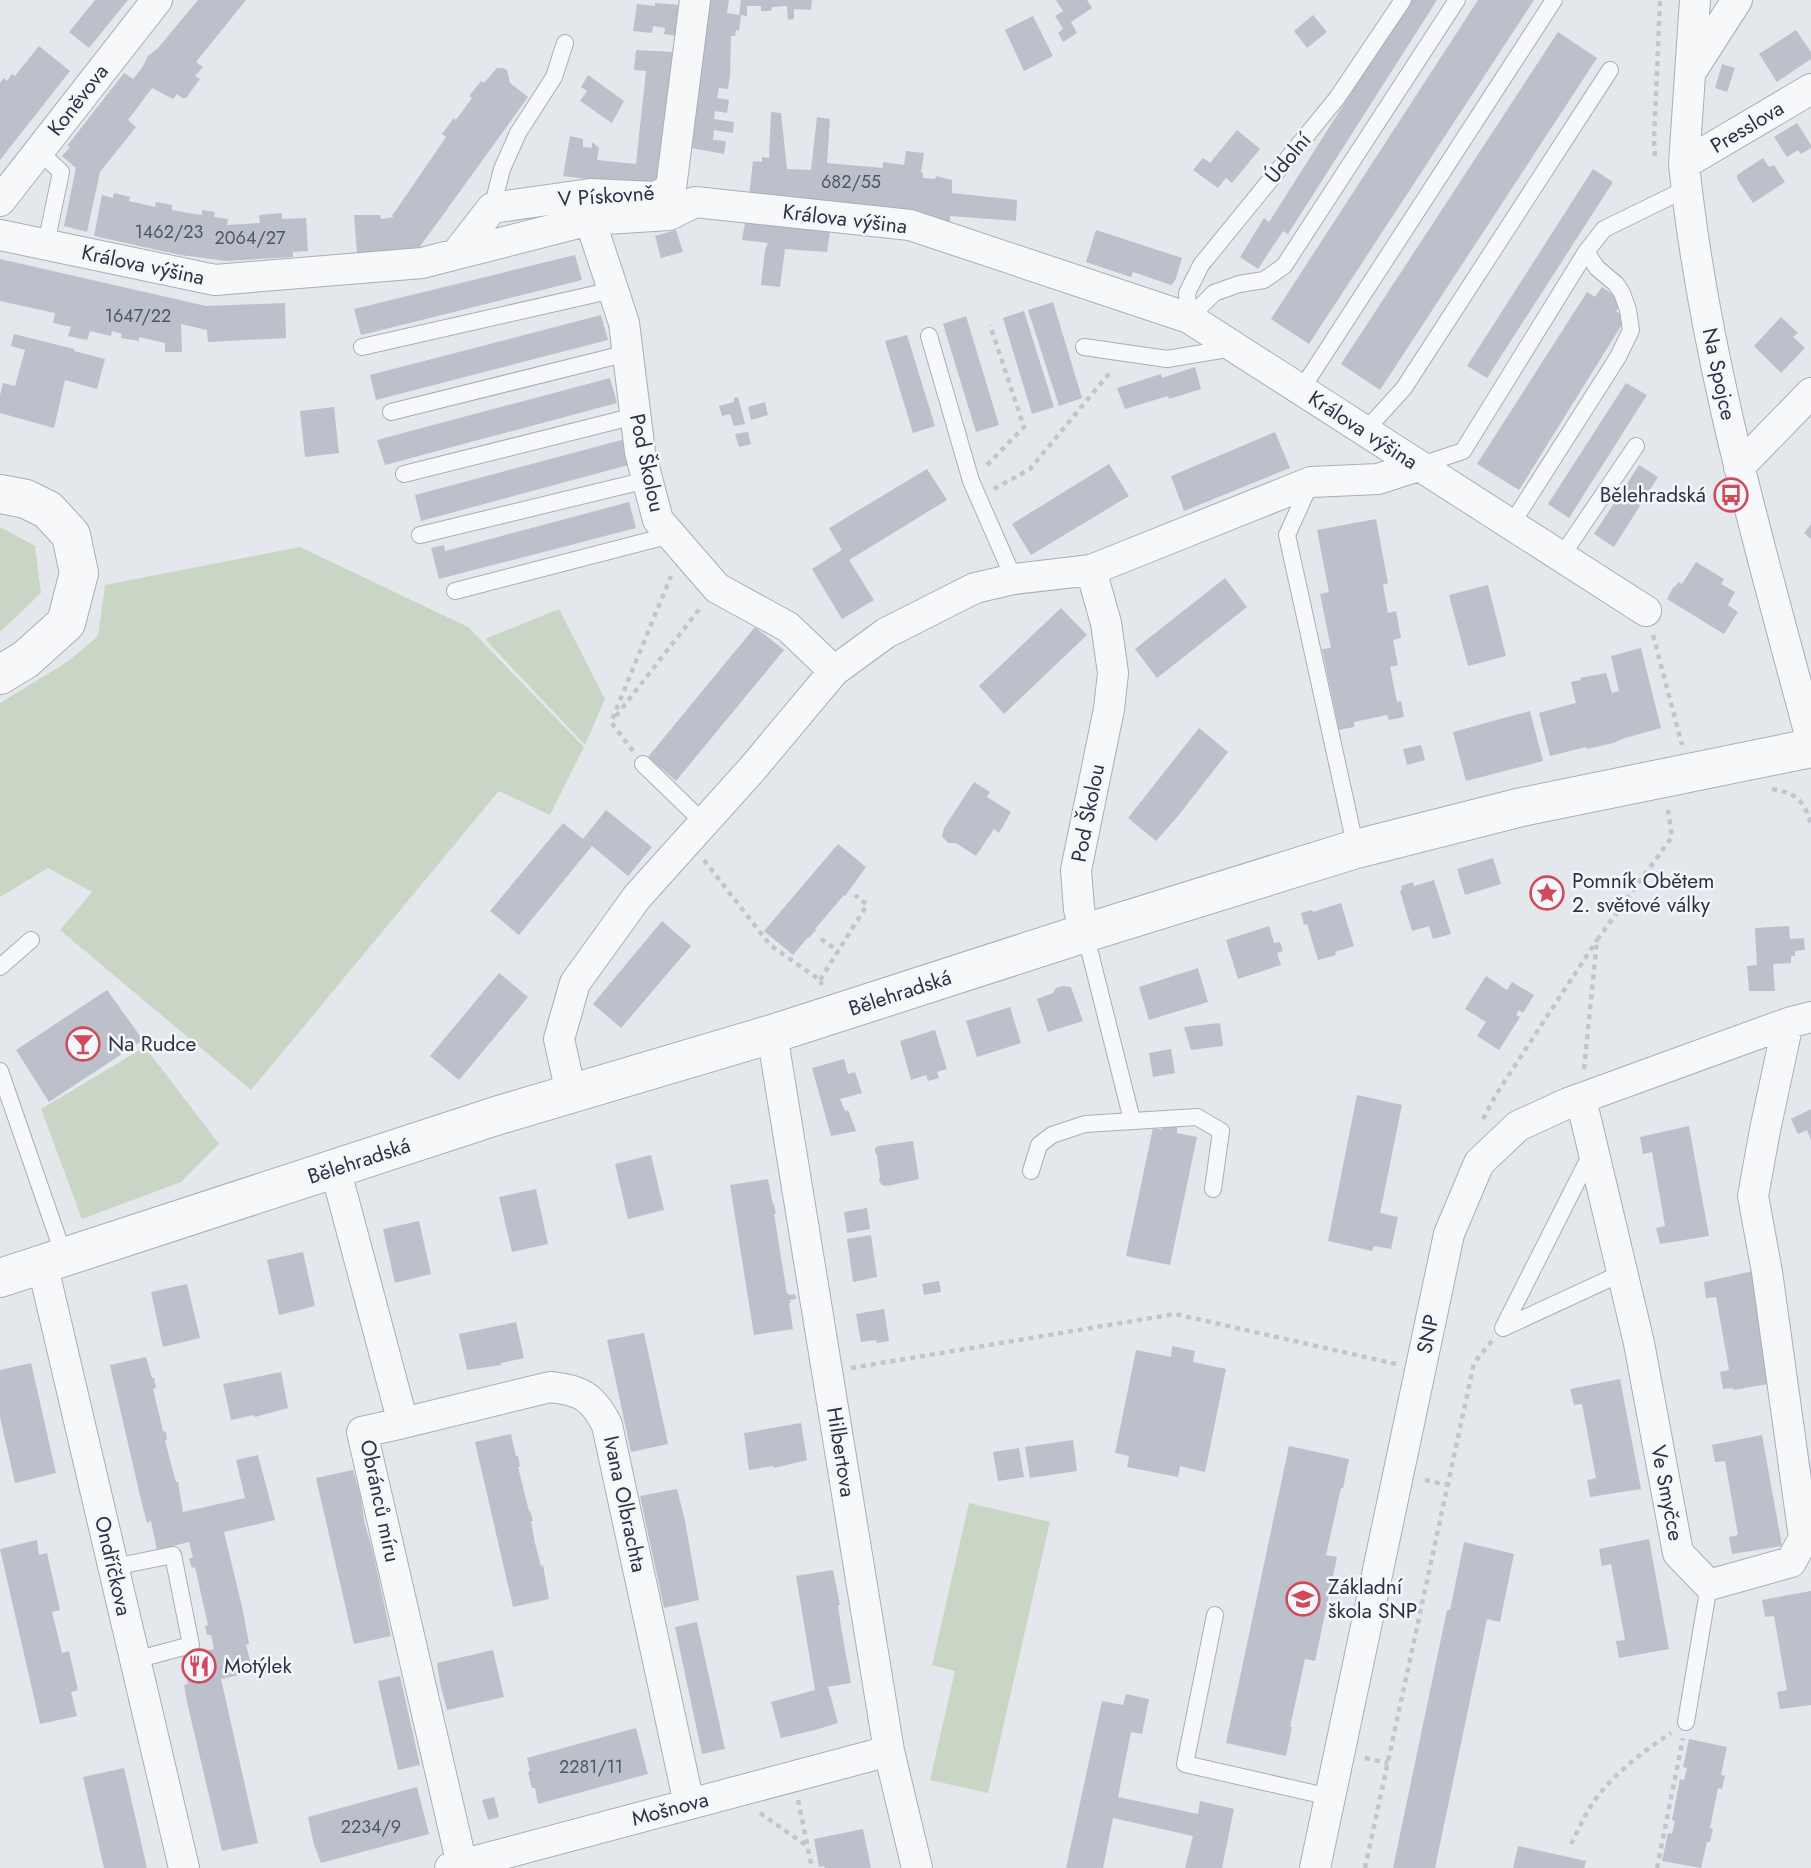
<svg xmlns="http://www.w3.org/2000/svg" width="1811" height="1868" font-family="Jost,sans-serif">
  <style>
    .green { fill: #c9d6c5 }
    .building { fill: #bbc0ca }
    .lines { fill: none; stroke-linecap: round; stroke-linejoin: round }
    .service-casing { stroke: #a9aeb7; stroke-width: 18 }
    .minor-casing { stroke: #a9aeb7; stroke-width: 32 }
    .tertiary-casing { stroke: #a9aeb7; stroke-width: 40 }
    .path { stroke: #c2c5cb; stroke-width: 4.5; stroke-dasharray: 5 5; stroke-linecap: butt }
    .service { stroke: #f7f8fa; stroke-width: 16 }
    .minor { stroke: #f7f8fa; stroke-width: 30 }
    .tertiary { stroke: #f7f8fa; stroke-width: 38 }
    .labels { text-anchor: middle; stroke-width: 5; stroke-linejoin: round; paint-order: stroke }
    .number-label { font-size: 18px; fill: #4f5766 }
    .street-label { font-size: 21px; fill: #2b3445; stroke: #f4f6f9 }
    .poi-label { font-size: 21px; fill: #2b3445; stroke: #f4f6f9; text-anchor: start }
  </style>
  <rect width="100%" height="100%" fill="#e4e7ec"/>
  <path class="green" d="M0 527 35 546 41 593 0 632Z
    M300 547 468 627 584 747 550 815 499 791 251 1090 60 930 92 892 48 868 0 897V703L67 662 98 636 105 585Z
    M559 609 605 699 585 745 485 639Z
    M145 1047 219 1144 181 1182 82 1219 41 1109Z
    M969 1503 1050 1522 988 1793 930 1780 955 1671 932 1665Z"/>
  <path class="building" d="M95 0H128L89 48 69 32Z
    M198 0H246L196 62 203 67 195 76 200 79 186 98H182L177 94 173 99 152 88 128 120 136 127 100 172 87 232 64 226 76 168 62 156 70 147 67 146 124 73 133 79 142 68 148 56 158 48Z
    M709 0H729L727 13 739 15 741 0H812L811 10 794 9V19L788 20 787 6 772 7 771 11H761V6H747V16L741 15 739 31 736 30 735 36H731L730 75 728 89 719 88 717 98 729 100 727 113 715 111 714 119 734 122 733 133 714 130 713 140 726 141 724 154 691 148Z
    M1056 0H1087L1092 8 1071 22 1077 33 1063 42 1058 33 1063 29 1055 16 1063 11Z
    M1410 0H1437L1288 234 1283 231 1258 269 1240 257 1264 218 1269 222Z
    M1478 0H1534L1309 344 1271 319Z
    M655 3 680 5 676 36 664 34 665 28 653 26 652 33 633 31 637 4 655 6Z
    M1313 15 1327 32 1307 48 1294 31Z
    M1033 16 1053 56 1024 71 1005 30Z
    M1796 30 1811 52V59L1777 82 1759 54Z
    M1558 32 1597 58 1380 390 1341 364Z
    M39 46 70 71 0 160V83L4 78 7 81 12 74 15 76Z
    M636 50 674 52 658 188 563 176 570 136 583 139V147L592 148V142L599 148 597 160 636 164 646 71 634 70Z
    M1722 64 1735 68 1727 92 1715 88Z
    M497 68H503L507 70 510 83 528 97 443 215 418 249 357 253 354 215H380L381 219 394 217 392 216 446 137 442 134 454 118 456 120 472 98 469 96 481 81 484 83Z
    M588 75 624 101 612 123 580 101 587 91 581 87Z
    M771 112 781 113 787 169 811 170 817 117 830 119 827 163 883 168V162L904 165 906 151 924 153 921 172 923 173V178L935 179 936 176 952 180V193L1017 200 1016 221 950 216V222L920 212 749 196 753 161 762 162V157L769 158Z
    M1797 123 1811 145V148L1801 154 1798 150 1787 157 1774 137Z
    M1237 130 1260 149 1232 183 1226 178 1218 188 1193 170 1203 158 1210 163Z
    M1763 158 1769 167 1774 165 1785 182 1753 203 1737 179V175Z
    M1593 169 1613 182 1487 378 1467 366Z
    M114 193 130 197 129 201 155 207 156 202 172 205V210L188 213 202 215V210L215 212 214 217 228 219 227 225 260 223 259 215 282 213V219L306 218 308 251 293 252V257L227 261 180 255 94 236 102 195 113 198Z
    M746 217 831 225 827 252 785 249 780 287 761 285 765 250 768 243 742 240Z
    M676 230 683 252 661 258 655 236Z
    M1096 230 1182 258 1175 281 1171 285 1133 272 1131 277 1086 262Z
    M575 255 582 280 361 335 354 309Z
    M0 259 206 306 285 303 286 338 208 342 207 330 181 324 182 352H165V343L139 337V341L121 338 122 334 112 331 111 336 90 331 87 340 68 336 71 327 53 323 55 313 0 301Z
    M1602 287 1623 301 1616 311 1626 318 1519 490 1477 464 1587 292 1595 297Z
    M1053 302 1082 398 1059 406 1028 310Z
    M1024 311 1054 407 1032 414 1003 318Z
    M601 315 608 340 376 400 370 375Z
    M966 316 999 425 976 432 943 324Z
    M1781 317 1798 333 1793 337 1805 348 1781 373 1754 346Z
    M14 334 74 349V351L105 359 97 389 65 380 54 428 0 413V395L3 383 15 386 25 350 11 346Z
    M907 335 935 426 913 433 885 341Z
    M1195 367 1201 389 1169 399 1168 396 1125 409 1117 388 1161 374 1162 378Z
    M610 378 617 403 385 465 377 440Z
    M1626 383 1647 395 1569 518 1548 504Z
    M738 397 745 424 734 426 730 414 722 416 719 406 734 402V398Z
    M765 402 768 415 751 420 748 407Z
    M334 407 339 453 305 457 300 411Z
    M748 432 751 444 739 447 735 434Z
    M1275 432 1290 468 1184 511 1171 476Z
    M625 439 632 464 421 521 415 495Z
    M1109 464 1129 496 1031 555 1012 524Z
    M1639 465 1658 477 1614 547 1594 534Z
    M927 469 947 500 849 560 874 600 842 619 812 569 842 550 829 528Z
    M629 502 636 528 439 579 431 548 444 545 445 551Z
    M1376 519 1388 583 1383 585 1388 613 1396 611 1401 638 1393 640 1398 665 1390 667 1397 702 1401 701 1404 717 1389 720 1387 715 1354 722V727L1339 730 1322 649 1331 648 1320 594 1329 592 1317 530Z
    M1811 524V539L1804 533Z
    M1696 562 1724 579 1721 584 1735 592 1728 605 1738 612 1724 634 1667 599 1674 586 1675 587 1678 582 1682 584Z
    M1225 578 1247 607 1157 678 1135 649Z
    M1488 585 1506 656 1468 666 1449 595Z
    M1061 608 1087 635 1004 714 979 686Z
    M755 627 784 650 676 781 648 757Z
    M1641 648 1661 728 1625 738 1613 743 1587 749 1586 747 1550 756 1539 713 1576 703 1571 682 1581 680 1580 678 1606 673 1612 693 1619 691 1611 656Z
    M1530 711 1543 761 1466 781 1453 732Z
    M1199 728 1228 752 1178 816 1156 841 1128 818Z
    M1421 745 1425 760 1407 765 1403 749Z
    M974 782 990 792 987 797 1011 812 999 833 994 829 976 856 956 843H948L942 836 944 828Z
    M606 810 652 847 628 876 592 846 519 935 490 911 563 823 583 839Z
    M838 844 866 867 845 896 844 895 815 929 816 930 809 938 808 937 793 955 764 931Z
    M1493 858 1501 884 1465 895 1457 869Z
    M1434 880 1451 934 1433 939 1429 926 1412 931 1400 891 1402 890 1401 886 1413 882 1414 886Z
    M1341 903 1354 946 1335 952 1336 955 1318 960 1307 924 1304 925 1301 913 1312 910 1313 912Z
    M662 921 691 946 621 1028 593 1004Z
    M1269 926 1274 943 1280 942 1283 951 1277 953 1281 965 1238 979 1226 940Z
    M1789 926 1790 939 1804 938 1805 950 1795 951V956H1791V963L1773 964 1775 991H1749L1747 966 1757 965 1755 928Z
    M1198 968 1208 1002 1149 1020 1139 987Z
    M499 973 528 997 459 1080 430 1056Z
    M1486 976 1507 990 1512 982 1534 995 1523 1013 1519 1010 1516 1015 1520 1017 1499 1050 1477 1036 1486 1022 1465 1009Z
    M1063 986 1071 987 1083 1021 1048 1032 1037 999 1053 993 1056 988Z
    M107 990 143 1040 49 1102 16 1050Z
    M1010 1007 1021 1043 977 1057 966 1021Z
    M1220 1023 1223 1046 1191 1050 1184 1027Z
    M935 1030 947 1069 937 1072 939 1078 928 1081 926 1075 911 1080 900 1041Z
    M1171 1049 1175 1073 1153 1077 1149 1053Z
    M844 1059 848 1074 855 1072 862 1093 840 1099 845 1111 848 1110 856 1131 831 1136 812 1068Z
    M1357 1095 1402 1105 1380 1213 1398 1217 1391 1249 1374 1246 1372 1251 1328 1241Z
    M1811 1109V1140L1807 1130 1798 1134 1791 1119Z
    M1163 1124 1177 1127V1133L1197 1137 1170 1265 1126 1256 1153 1128 1162 1130Z
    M1689 1126 1709 1236 1660 1244 1656 1228 1665 1226 1652 1152 1643 1154 1640 1137Z
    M913 1141 919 1179 887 1186 882 1185 879 1181 880 1176 877 1156 875 1152V1148L878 1146Z
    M651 1155 664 1210 628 1219 615 1164Z
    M768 1179 773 1205 774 1204 776 1214H774L787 1294 789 1293V1295L795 1294 796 1299 790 1300 791 1303H789L793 1329 754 1335 730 1185Z
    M536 1189 548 1244 512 1252 499 1197Z
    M867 1208 870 1229 847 1233 844 1212Z
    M419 1221 431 1274 395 1283 383 1229Z
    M871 1235 877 1277 853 1282 847 1239Z
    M303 1252 315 1306 279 1315 267 1260Z
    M1753 1271 1774 1383 1733 1390V1388L1723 1389 1720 1372 1729 1370 1716 1297 1706 1298 1704 1282Z
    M939 1281 941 1292 924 1295 922 1284Z
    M187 1284 200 1338 163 1347 151 1292Z
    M884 1309 889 1341 877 1343 876 1340 861 1342 856 1314Z
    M516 1322 524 1358 501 1363V1365L467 1370 459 1334Z
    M644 1333 668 1444 631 1452 607 1340Z
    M1172 1346 1195 1351 1193 1362 1226 1369 1205 1472 1180 1466 1178 1477 1127 1467 1129 1456 1115 1453 1136 1350 1171 1357Z
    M146 1357 152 1378H154L156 1388 153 1389 163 1431 166 1432 167 1439 165 1441 176 1482H178L183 1512 245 1498 236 1460 258 1455 275 1520 224 1532 243 1611 249 1644 246 1645 253 1672 221 1679 258 1843 222 1851 187 1702 184 1685 188 1684 182 1656 214 1649 211 1635H207L205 1626 208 1625 195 1567 192 1568 189 1558H193L189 1542 157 1550 151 1521 147 1523 141 1500 110 1365Z
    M31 1363 56 1473 15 1483 0 1417V1370Z
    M281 1372 288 1408 255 1417 254 1415 231 1420 223 1384Z
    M1620 1379 1641 1489 1590 1497 1587 1480 1596 1478 1582 1404 1574 1405 1570 1389Z
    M801 1423 807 1460 774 1468 773 1466 749 1470 744 1433Z
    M511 1434 516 1456H518L520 1467H518L529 1511H530L533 1521H531L535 1543 541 1566 543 1565 549 1599 513 1607 475 1442Z
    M1762 1435 1782 1546 1732 1554 1729 1537 1738 1535 1725 1461 1715 1462 1712 1445Z
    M1073 1440 1077 1471 1030 1478 1025 1447Z
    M1289 1446 1349 1459 1343 1488H1341L1326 1555 1337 1557 1315 1661 1305 1659 1290 1727H1292L1286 1756 1226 1743Z
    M1019 1448 1024 1477 998 1481 993 1452Z
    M353 1470 360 1493 365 1525 372 1548 391 1636 354 1644 316 1478Z
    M677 1489 685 1521 699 1600 664 1608 640 1496Z
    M1649 1539 1669 1649 1619 1658 1616 1641 1625 1640 1611 1564 1602 1566 1599 1549Z
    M37 1540 39 1555 47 1553 60 1610 52 1612 62 1653 69 1651 78 1690 71 1692 77 1716 40 1724 0 1549Z
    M1464 1542 1514 1554 1500 1622 1487 1619 1435 1868H1393L1447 1610H1450Z
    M833 1570 840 1605H838L841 1627 851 1683 828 1687 838 1723 815 1730 781 1738 771 1702 815 1690 796 1576Z
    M1811 1591V1705L1780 1709 1777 1692 1787 1690 1774 1616 1765 1617 1762 1600Z
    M697 1622 725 1749 702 1754 675 1627Z
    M493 1650 504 1697 447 1710 440 1683 437 1663Z
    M400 1676 420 1765 398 1770 378 1681Z
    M1126 1694 1149 1699 1142 1734 1131 1732 1118 1797 1198 1814 1200 1801 1234 1809 1222 1868H1185L1193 1836 1113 1818 1103 1868H1066L1102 1701 1123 1705Z
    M636 1728 648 1774 538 1804 535 1788H532L528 1773 530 1770 527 1758Z
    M1689 1739 1727 1747 1721 1775 1725 1776 1722 1789 1718 1788 1710 1828 1713 1829 1710 1842H1707L1701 1868 1662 1861 1668 1833 1672 1834 1675 1821 1672 1820 1680 1779 1684 1780 1687 1768 1683 1767Z
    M124 1768 147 1868H104L83 1777Z
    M417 1787 429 1834 321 1863 314 1845 308 1817Z
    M494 1797 499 1817 488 1820 482 1800Z
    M863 1829 871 1868H825L824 1866 819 1867 814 1839Z
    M1518 1846 1586 1861 1584 1868H1513Z"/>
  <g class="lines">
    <defs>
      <path id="service" d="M39 151 61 172 46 244
        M492 208 502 169 518 133 554 77 565 43
        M1189 318 1214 293 1239 284 1264 280 1284 266 1457 0
        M1189 318 1187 293 1201 265 1337 98 1403 0
        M929 336 971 481 1014 579
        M362 347 613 290
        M1084 347 1167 359 1233 348
        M1301 390 1554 0
        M391 412 628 353
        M1365 431 1404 388 1610 70
        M1418 466 1463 451 1586 252 1604 229 1686 189
        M404 474 635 416
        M1310 484 1287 535 1356 849
        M1511 525 1618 357 1631 330 1628 310 1622 293 1616 284 1597 268 1586 252
        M420 535 647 480
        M1561 557 1636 446
        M455 591 671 535
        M643 764 704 823
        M1085 933 1132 1120
        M0 967 31 940
        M0 1071 64 1256
        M1592 1152 1503 1328 1622 1273
        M1031 1171 1039 1145 1052 1135 1085 1124 1197 1117 1221 1131 1213 1189
        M114 1567 173 1555 191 1645 135 1660
        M1215 1615 1185 1764 1330 1797
        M1686 1722 1709 1585"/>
      <path id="minor" d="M1695 0 1684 164C1704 360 1761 550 1811 739
        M1692 70 1737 0
        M1684 164 1811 89
        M0 201 157 0
        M590 220 624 323 640 452 658 520 717 588 788 627 834 671
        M0 235 215 280 422 263 590 220 669 215 695 202 910 225 1189 318 1646 611
        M457 253 492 208 590 194 656 197 671 188 695 0
        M1739 467 1811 393
        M1085 933 1079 909 1076 870 1109 709 1113 673 1106 623 1091 570
        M772 1034 889 1751 917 1868
        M571 1093 559 1039 575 983 637 897 753 768 834 671 886 633 975 588 1014 579 1091 570 1311 482 1378 479 1418 466
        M1581 1099 1639 1343 1678 1553 1709 1585 1791 1562 1804 1538 1767 1272 1753 1196 1765 1130 1788 1023
        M335 1168 403 1423 362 1432 462 1865
        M42 1263 184 1868
        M403 1423 550 1387C581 1390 593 1397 607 1425L689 1804
        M450 1868 889 1751
        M1315 1868 1449 1234 1479 1163 1518 1126 1568 1103 1788 1023 1811 1017"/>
      <path id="tertiary" d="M0 494 26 499 48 510 71 535 79 573 66 623 26 659 0 675
        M0 1278 499 1115 772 1034 1085 933 1356 849 1522 807 1811 748"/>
    </defs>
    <use href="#service" class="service-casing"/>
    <use href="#minor" class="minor-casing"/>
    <use href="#tertiary" class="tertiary-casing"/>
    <path class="path" d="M1655 156 1654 141 1660 0
      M987 465 1024 427 990 325
      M994 489 1030 469 1112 370
      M1653 635 1682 745
      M616 716 701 607
      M633 751 611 722 671 576
      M1772 789C1796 793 1804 800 1811 824
      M704 860 770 945 820 980 822 985
      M821 939 838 951
      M820 980 867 905 855 895
      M1584 1069 1597 940 1672 837 1668 810
      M1483 1119 1497 1093 1597 940
      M851 1368 1175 1314 1396 1364
      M1425 1480 1448 1485
      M1365 1758 1388 1763
      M798 1800 812 1868
      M760 1813 807 1846
      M1571 1844C1578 1831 1584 1816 1592 1804 1612 1775 1642 1752 1671 1733
      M1365 1868 1474 1363 1492 1341
      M1657 1868 1683 1738"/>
    <use href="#service" class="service"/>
    <use href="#minor" class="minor"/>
    <use href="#tertiary" class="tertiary"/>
  </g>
  <defs>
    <symbol id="bus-ring" viewBox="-11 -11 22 22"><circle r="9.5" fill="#f4f6f9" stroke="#d1495b" stroke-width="1.5"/><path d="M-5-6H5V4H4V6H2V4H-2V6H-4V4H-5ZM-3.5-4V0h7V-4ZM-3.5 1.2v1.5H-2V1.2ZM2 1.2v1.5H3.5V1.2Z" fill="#d1495b"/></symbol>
    <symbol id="sight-ring" viewBox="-11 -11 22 22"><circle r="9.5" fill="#f4f6f9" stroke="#d1495b" stroke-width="1.5"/><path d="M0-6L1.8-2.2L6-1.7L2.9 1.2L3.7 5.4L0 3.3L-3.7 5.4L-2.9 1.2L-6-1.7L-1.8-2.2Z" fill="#d1495b"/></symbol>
    <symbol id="bar-ring" viewBox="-11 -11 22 22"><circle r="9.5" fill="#f4f6f9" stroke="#d1495b" stroke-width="1.5"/><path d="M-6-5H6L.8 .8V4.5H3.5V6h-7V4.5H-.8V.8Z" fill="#d1495b"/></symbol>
    <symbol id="school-ring" viewBox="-11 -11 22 22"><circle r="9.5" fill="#f4f6f9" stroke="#d1495b" stroke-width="1.5"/><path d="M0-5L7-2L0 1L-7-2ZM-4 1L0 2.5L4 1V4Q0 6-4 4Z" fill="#d1495b"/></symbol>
    <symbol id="restaurant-ring" viewBox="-11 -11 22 22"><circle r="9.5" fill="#f4f6f9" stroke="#d1495b" stroke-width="1.5"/><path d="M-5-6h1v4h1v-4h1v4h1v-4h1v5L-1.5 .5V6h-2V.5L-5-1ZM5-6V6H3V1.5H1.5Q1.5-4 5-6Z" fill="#d1495b"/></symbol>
  </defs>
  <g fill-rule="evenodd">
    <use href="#bus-ring" x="1712" y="476" width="38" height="38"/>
    <use href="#sight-ring" x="1528" y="874" width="38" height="38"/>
    <use href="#bar-ring" x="64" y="1025" width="38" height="38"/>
    <use href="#school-ring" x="1284" y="1580" width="38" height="38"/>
    <use href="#restaurant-ring" x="180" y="1647" width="38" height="38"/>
  </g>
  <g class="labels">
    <g class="number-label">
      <text x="851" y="188">682/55</text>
      <text x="169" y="238">1462/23</text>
      <text x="250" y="244">2064/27</text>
      <text x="138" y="322">1647/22</text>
      <text x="591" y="1773">2281/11</text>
      <text x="371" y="1833">2234/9</text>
    </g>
    <g class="street-label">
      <text transform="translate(78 100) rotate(-52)" y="7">Koněvova</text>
      <text transform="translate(1747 127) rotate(-31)" y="7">Presslova</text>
      <text transform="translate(1288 158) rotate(-50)" y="7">Údolní</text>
      <text transform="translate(606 196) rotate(-4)" y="7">V Pískovně</text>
      <text transform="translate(845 219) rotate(7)" y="7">Králova výšina</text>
      <text transform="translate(143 265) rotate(12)" y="7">Králova výšina</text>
      <text transform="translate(1719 374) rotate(78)" y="7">Na Spojce</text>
      <text transform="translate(1363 430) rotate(33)" y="7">Králova výšina</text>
      <text transform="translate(647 463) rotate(78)" y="7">Pod Školou</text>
      <text transform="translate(1088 813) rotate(-79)" y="7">Pod Školou</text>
      <text transform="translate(900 993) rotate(-18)" y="7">Bělehradská</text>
      <text transform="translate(359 1161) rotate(-18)" y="7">Bělehradská</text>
      <text transform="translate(1428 1334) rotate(-78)" y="7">SNP</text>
      <text transform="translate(841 1452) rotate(81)" y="7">Hilbertova</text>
      <text transform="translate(1667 1493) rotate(79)" y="7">Ve Smyčce</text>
      <text transform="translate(380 1501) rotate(78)" y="7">Obránců míru</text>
      <text transform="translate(625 1504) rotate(78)" y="7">Ivana Olbrachta</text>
      <text transform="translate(113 1566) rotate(77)" y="7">Ondříčkova</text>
      <text transform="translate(670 1809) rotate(-15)" y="7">Mošnova</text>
    </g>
    <g class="poi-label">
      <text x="1706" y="502" text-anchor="end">Bělehradská</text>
      <text x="1572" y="888">Pomník Obětem<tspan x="1572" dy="24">2. světové války</tspan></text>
      <text x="108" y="1051">Na Rudce</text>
      <text x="1328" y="1594">Základní<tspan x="1328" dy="24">škola SNP</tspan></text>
      <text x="224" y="1673">Motýlek</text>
    </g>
  </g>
</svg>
